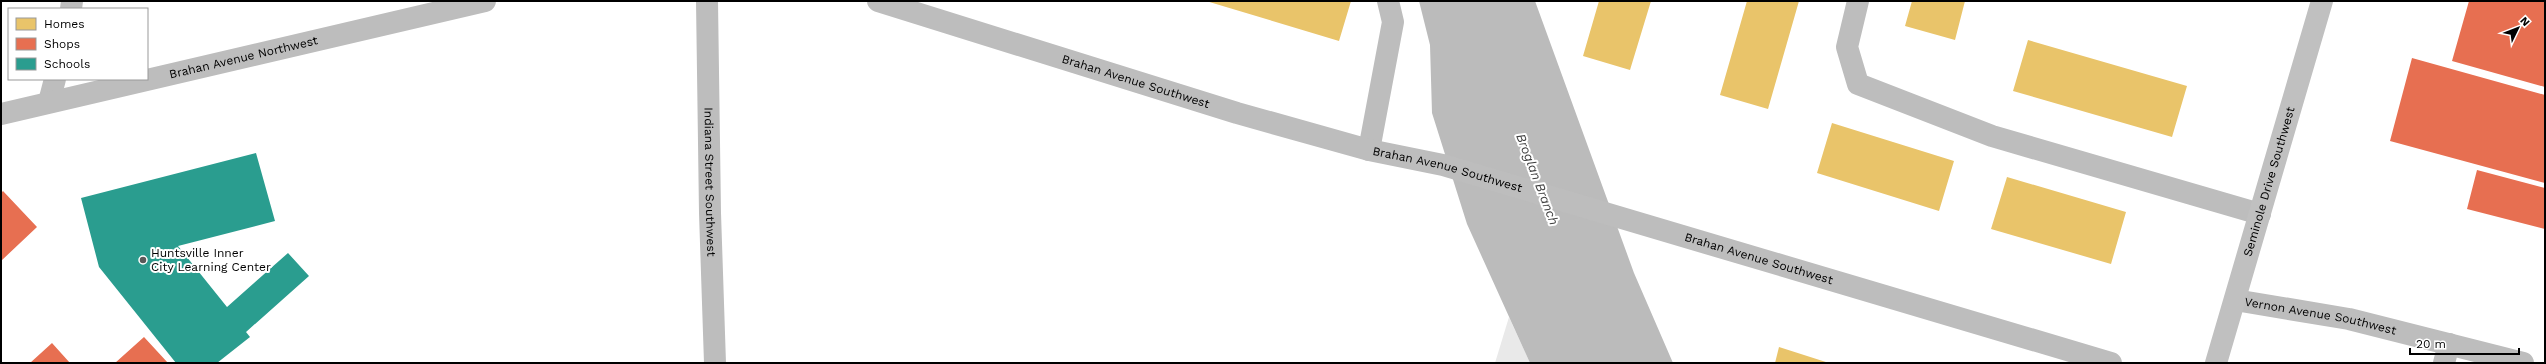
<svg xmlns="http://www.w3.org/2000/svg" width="2546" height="364" font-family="'Work Sans',sans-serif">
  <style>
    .green { fill: #e9e9e9 }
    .water { fill: #bbb }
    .homes { fill: #e9c46a }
    .shops { fill: #e76f51 }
    .schools { fill: #2a9d8f }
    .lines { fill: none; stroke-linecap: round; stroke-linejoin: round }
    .lane { stroke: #bdbdbd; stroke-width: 22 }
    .street { stroke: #bdbdbd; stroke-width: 22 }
    .secondary { stroke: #c0c0c0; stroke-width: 22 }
    .poi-dot { fill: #595959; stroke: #fff; stroke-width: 1.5 }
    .labels { text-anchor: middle; stroke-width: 4; stroke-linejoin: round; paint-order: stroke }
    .street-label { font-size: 12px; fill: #000; stroke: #fff }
    .poi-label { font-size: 12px; fill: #000; stroke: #fff; text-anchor: start }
    .water-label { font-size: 13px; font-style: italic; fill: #3f3f3f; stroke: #fff }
  </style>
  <rect width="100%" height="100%" fill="#fff"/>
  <path class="green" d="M1509 317 1530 363H1495Z"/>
  <path class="water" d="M1419 1H1535L1634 273 1673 363H1530L1467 224 1432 113 1430 45Z"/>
  <path class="homes" d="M1206 1H1351L1339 41Z
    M1599 1H1651L1630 70 1583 56Z
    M1747 1H1799L1768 109 1720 95Z
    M1912 1H1965L1955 40 1905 26Z
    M2028 40 2187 86 2172 137 2013 91Z
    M1832 123 1954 161 1939 211 1817 173Z
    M2007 177 2126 212 2111 264 1991 229Z
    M1779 347 1829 363H1775Z"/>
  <path class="shops" d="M2469 1H2545V87L2452 61Z
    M2412 58 2545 95V183L2390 141Z
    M2477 170 2545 188V229L2467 209Z
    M3 191 37 227 1 261V193Z
    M144 337 168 363H115Z
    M52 343 70 363H30Z"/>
  <path class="schools" d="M256 153 275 221 178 246 227 307 288 253 309 276 246 332 250 337 217 363H176L99 267 81 198Z"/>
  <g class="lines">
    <path class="lane" d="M1858 1 1847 47 1858 84 1992 136 2260 214
      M1369 150 1393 22 1388 1
      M2444 363 2449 344"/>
    <g class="street">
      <path id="s1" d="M707 1 710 213 715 363"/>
      <path id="s2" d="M878 1 1237 113 1369 150 1443 165 2111 363"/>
      <path d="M71 9 72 1"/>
      <path d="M49 102 55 79"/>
      <path id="s3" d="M1 114 485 1"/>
      <path id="s4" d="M2235 300 2349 319 2523 363"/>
    </g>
    <path class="secondary" id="s5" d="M2216 363 2322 1"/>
  </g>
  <circle class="poi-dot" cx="143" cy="260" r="4"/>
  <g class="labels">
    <g class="street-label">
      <text dy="4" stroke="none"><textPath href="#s3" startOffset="249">Brahan Avenue Northwest</textPath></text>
      <text dy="4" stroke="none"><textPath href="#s2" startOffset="270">Brahan Avenue Southwest</textPath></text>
      <text dy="4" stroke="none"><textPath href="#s2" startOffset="594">Brahan Avenue Southwest</textPath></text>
      <text dy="4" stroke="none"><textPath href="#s1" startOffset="181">Indiana Street Southwest</textPath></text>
      <text dy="4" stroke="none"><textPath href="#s5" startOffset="189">Seminole Drive Southwest</textPath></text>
      <text dy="4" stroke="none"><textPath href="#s2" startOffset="918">Brahan Avenue Southwest</textPath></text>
      <text dy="4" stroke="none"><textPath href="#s4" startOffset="87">Vernon Avenue Southwest</textPath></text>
    </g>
    <g class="poi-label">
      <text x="151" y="257">Huntsville Inner<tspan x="151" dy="14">City Learning Center</tspan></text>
    </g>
    <g class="water-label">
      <text transform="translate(1538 179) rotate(69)" y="5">Broglan Branch</text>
    </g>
  </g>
  <rect width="2546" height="364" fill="none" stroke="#000000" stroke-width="4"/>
  <rect x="8" y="8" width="140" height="72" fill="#ffffff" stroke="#999999"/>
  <rect x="16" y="18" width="20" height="12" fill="#e9c46a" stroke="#999999"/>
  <text x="44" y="28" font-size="12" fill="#000000">Homes</text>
  <rect x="16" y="38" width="20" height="12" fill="#e76f51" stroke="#999999"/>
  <text x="44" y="48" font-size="12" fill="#000000">Shops</text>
  <rect x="16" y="58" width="20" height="12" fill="#2a9d8f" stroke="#999999"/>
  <text x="44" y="68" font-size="12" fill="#000000">Schools</text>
  <g transform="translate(2518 28) rotate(47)" stroke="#ffffff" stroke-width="3" paint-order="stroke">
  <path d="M0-3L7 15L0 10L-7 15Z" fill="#000000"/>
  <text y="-6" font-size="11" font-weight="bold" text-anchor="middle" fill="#000000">N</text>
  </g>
  <path d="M2410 348v6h109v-6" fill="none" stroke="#000000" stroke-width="2"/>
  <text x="2416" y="348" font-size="12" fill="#000000" stroke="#ffffff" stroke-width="3" paint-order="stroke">20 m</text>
</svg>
